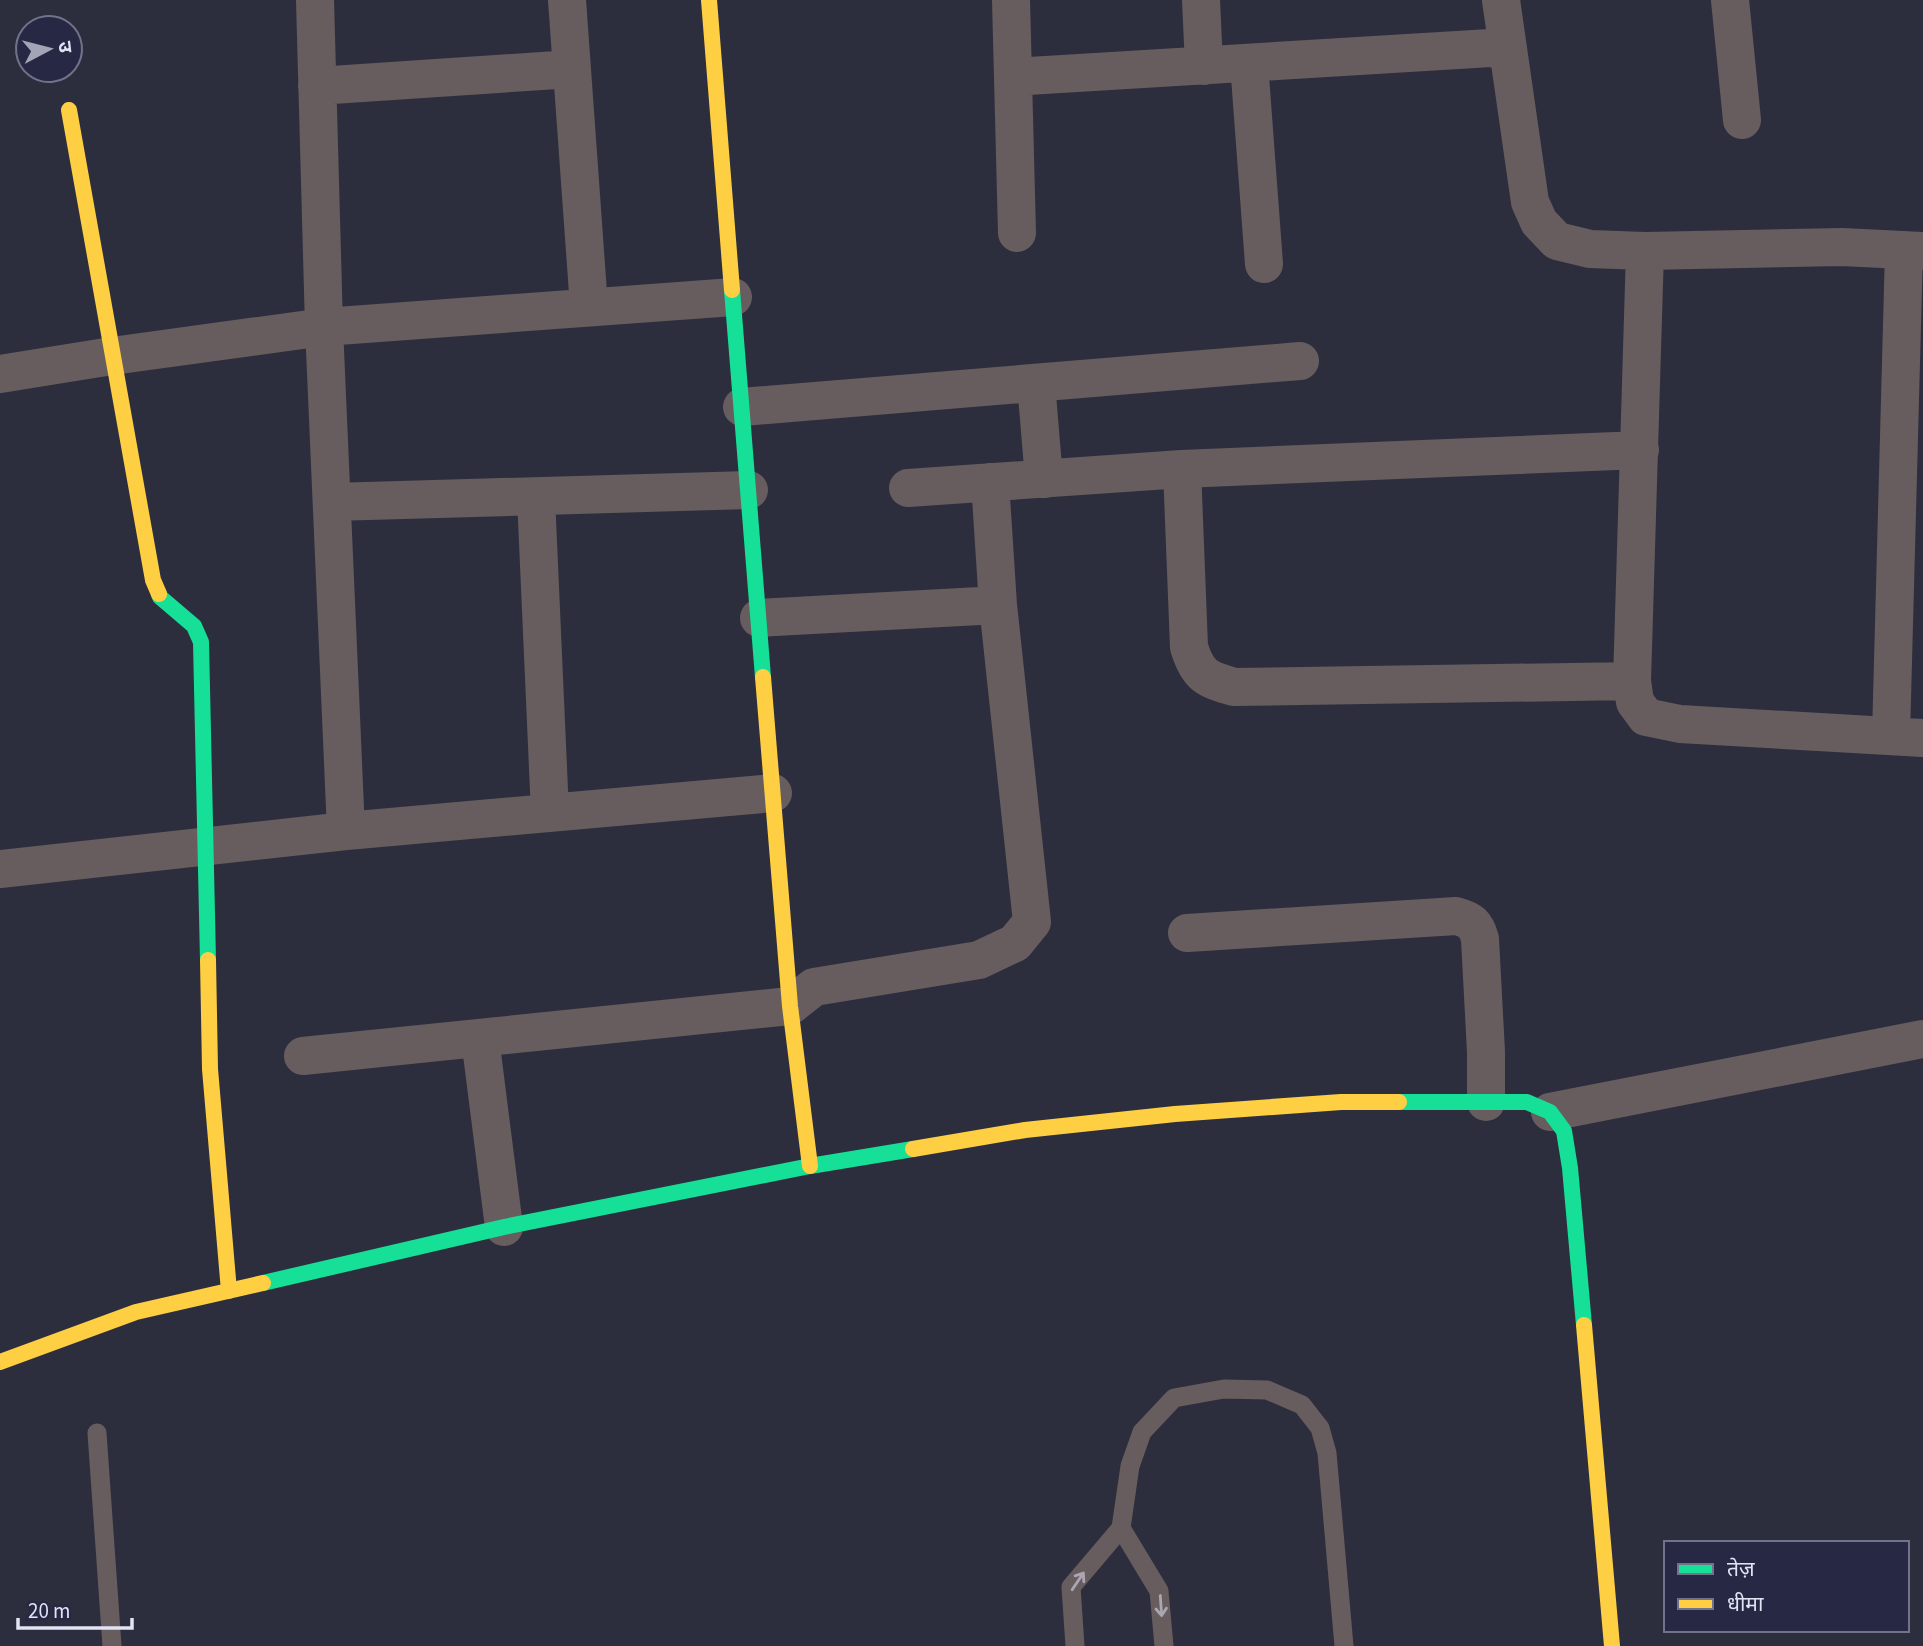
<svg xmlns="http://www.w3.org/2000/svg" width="1923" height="1646" font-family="'Source Sans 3','Noto Sans Devanagari',sans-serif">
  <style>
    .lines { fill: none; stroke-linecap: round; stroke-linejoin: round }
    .lane { stroke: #675d5f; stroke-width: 19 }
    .street { stroke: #675d5f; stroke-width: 38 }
    .fast { stroke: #16e098; stroke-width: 16 }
    .slow { stroke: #ffcf43; stroke-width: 16 }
    .oneway { stroke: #aba7b2 }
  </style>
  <rect width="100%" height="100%" fill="#2d2e3d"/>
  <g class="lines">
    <path class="lane" d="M97 1433 112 1646
      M1121 1528 1159 1591 1164 1646
      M1075 1646 1071 1587 1121 1528 1130 1466 1142 1432 1174 1398 1224 1389 1267 1390 1302 1405 1320 1428 1327 1453 1344 1646"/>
    <path class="street" d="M315 0 324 327 346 831
      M567 0 589 307
      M1011 0 1017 233
      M1201 0 1204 66
      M1501 0 1530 202 1539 222 1557 241 1590 249 1645 251 1842 247 1923 251
      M1730 0 1742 120
      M1249 63 1264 264
      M1013 77 1507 47
      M317 86 572 69
      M1645 251 1632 681 1635 702 1646 717 1680 724 1923 738
      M0 374 112 356 324 327 733 297
      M1036 383 1044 479
      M742 407 1300 361
      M1182 469 1189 647C1198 676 1206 679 1234 687L1632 681
      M908 488 1182 469 1640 450
      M536 497 550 813
      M332 502 749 490
      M759 618 998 605
      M1891 736 1904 250
      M0 869 346 831 773 793
      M1187 933 1456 916C1471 920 1476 924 1480 939L1486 1052V1102
      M480 1038 504 1227
      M303 1056 790 1006 814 987 979 960 1015 943 1032 922 998 605 990 482
      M1550 1112 1923 1039"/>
    <path class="fast" d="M732 290 763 677
      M159 594 160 597 194 626 201 642 208 960
      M1399 1102H1527L1550 1112 1564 1131 1570 1168 1584 1325
      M263 1283 504 1227 810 1166 913 1149"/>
    <path class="slow" d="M709 0 732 290
      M69 110 153 580 159 594
      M763 677 790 1006 810 1166
      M208 960 210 1069 229 1291
      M913 1149 1025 1130 1175 1114 1341 1102H1399
      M1584 1325 1612 1646
      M0 1362 136 1312 263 1283"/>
  </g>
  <defs><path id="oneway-shaft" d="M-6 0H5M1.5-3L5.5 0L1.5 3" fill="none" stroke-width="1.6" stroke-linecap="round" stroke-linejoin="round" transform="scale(1.75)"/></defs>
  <g class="oneway">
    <use href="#oneway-shaft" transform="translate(1078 1581) rotate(-56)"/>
    <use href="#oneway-shaft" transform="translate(1161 1606) rotate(86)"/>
  </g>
  <rect x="1664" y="1541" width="245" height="91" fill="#272843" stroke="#72738b" stroke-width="2"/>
  <rect x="1678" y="1564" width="35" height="10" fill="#16e098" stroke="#72738b" stroke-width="2"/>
  <text x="1727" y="1576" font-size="21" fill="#e2e4f6">तेज़</text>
  <rect x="1678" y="1599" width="35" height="10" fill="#ffcf43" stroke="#72738b" stroke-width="2"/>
  <text x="1727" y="1611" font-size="21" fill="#e2e4f6">धीमा</text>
  <g transform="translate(49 49) rotate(83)"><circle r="33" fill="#272843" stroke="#72738b" stroke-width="2"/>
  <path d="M0-5L12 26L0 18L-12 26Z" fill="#a3a4b5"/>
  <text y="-10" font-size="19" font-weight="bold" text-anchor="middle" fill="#e2e4f6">उ</text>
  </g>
  <path d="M18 1618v10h114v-10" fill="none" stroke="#e2e4f6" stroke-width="3.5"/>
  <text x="28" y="1618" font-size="21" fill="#e2e4f6" stroke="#272843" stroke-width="5" paint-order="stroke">20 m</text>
</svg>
